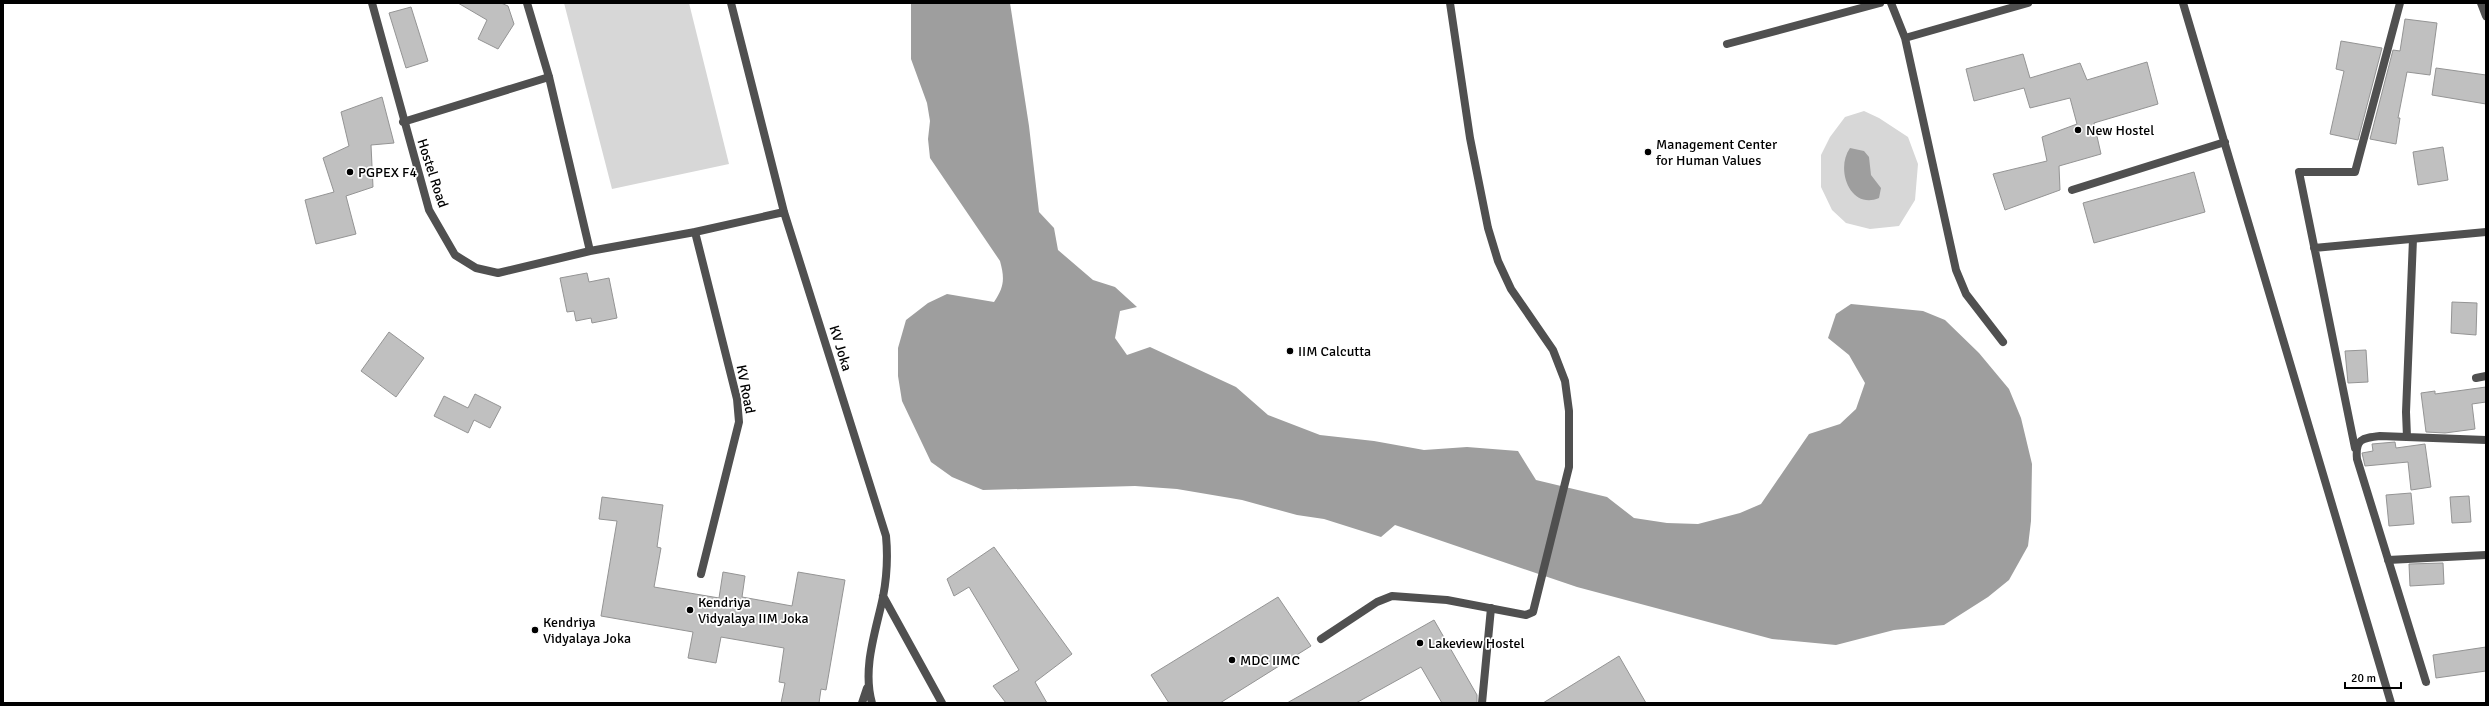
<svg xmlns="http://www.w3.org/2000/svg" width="2489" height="706" font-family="Signika,sans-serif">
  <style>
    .green { fill: #d7d7d7 }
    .water { fill: #9e9e9e }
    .building { fill: #c0c0c0; stroke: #949494 }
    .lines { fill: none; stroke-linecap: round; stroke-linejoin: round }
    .lane { stroke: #505050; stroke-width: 8 }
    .street { stroke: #505050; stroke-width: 8 }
    .poi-dot { fill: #000; stroke: #fff; stroke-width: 1.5 }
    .labels { text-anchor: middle; stroke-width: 3.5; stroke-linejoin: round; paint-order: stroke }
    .poi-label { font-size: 14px; fill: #000; stroke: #fff; text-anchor: start }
    .street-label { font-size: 14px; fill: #000; stroke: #fff }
  </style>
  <rect width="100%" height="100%" fill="#fff"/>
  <path class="green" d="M564 3H689L729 164 612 189Z
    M1864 111 1879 118 1908 137 1918 164 1915 200 1899 226 1870 229 1846 223 1832 210 1821 187V155L1830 137 1845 117Z"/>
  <path class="water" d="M911 3H1010L1029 126 1039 212 1054 228 1058 250 1093 280 1115 287 1137 307 1120 311 1115 338 1127 355 1150 347 1236 387 1268 415 1320 435 1374 441 1424 450 1467 447 1518 451 1536 480 1607 497 1634 518 1667 523 1698 524 1740 513 1761 504 1809 434 1840 424 1856 409 1865 383 1849 355 1828 338 1836 314 1851 304 1923 311 1945 320 1979 353 2009 389 2021 418 2032 464 2031 521 2028 546 2009 580 1988 597 1944 625 1894 630 1836 645 1772 639 1577 587 1395 525 1381 537 1324 519 1297 515 1242 500 1177 489 1135 486 983 490 952 477 931 462 902 401 898 376V348L906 320 928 303 947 294 994 302C1004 287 1005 279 1000 261L930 158 928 139 930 121 927 103 911 59Z
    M1850 148 1864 151 1869 157 1871 175 1881 188 1879 198C1850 210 1835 169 1850 148Z"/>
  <path class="building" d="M458 3H501L508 6 514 24 498 49 478 39 487 20Z
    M411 7 428 61 406 68 389 13Z
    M2405 19 2437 23 2430 75 2407 72 2398 118H2400L2396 144 2370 139 2393 50 2400 51Z
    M2341 41 2382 48 2358 140 2330 134 2344 71 2336 69Z
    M2023 54 2030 78 2080 63 2087 80 2147 62 2158 104 2094 123 2101 154 2059 166 2060 190 2005 210 1993 174 2047 161 2042 137 2077 124 2070 98 2030 108 2024 88 1974 101 1966 69Z
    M2436 68 2486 75V104L2432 95Z
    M382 97 394 143 371 145 373 187 346 196 356 234 316 244 305 200 334 192 323 158 349 146 341 112Z
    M2443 147 2448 180 2418 185 2413 152Z
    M2194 172 2205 212 2094 243 2083 203Z
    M587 273 589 282 609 278 617 318 592 323 591 318 576 321 574 311 567 312 560 278Z
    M2452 302 2477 303 2476 335 2451 333Z
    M389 332 424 358 396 397 361 371Z
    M2366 350 2368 382 2348 383 2345 351Z
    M2486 387V402L2472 404 2475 429 2445 433 2426 432 2421 393 2435 391V394Z
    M475 394 501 407 490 428 474 420 468 433 434 416 444 396 468 408Z
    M2395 442 2396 448 2425 444 2431 487 2411 490 2408 462 2365 466 2362 453 2373 451 2372 444Z
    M2411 493 2414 524 2389 526 2386 495Z
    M2469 496 2471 522 2452 523 2450 497Z
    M602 497 663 505 657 547 661 548 654 587 719 598 723 572 745 576 742 597 792 606 798 572 845 580 826 690 821 689 819 703H781L785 683 779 682 784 648 721 637 716 663 688 658 693 632 601 616 617 521 599 519Z
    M994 547 1072 654 1035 682 1047 703H1006L993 686 1019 670 969 587 954 596 947 579Z
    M2443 563 2444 584 2410 586 2409 564Z
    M1278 597 1311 646 1220 703H1169L1151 675Z
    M1434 620 1477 695V703H1442L1421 667 1356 703H1287Z
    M2486 647V671L2436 678 2433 655Z
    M1619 656 1646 703H1543Z"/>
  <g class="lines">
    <path class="lane" d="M372 3 429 210 455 255 476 268 498 273 590 251 695 232 784 212
      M527 3 549 77 590 251
      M731 3 784 212 886 536C888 557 887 576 883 597 876 631 862 668 872 703
      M1891 3 1905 38 1956 270 1966 294 2003 342
      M2183 3 2391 703
      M1905 38 2028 3
      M1727 44 1880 3
      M2072 190 2225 142
      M695 232 737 399 739 422 701 574
      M883 596 942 703
      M1321 639 1377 602 1392 596 1447 600 1526 615 1533 612 1569 467V411L1565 381 1553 350 1511 289 1498 261 1488 228 1470 138 1450 3
      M862 703 867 688
      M1482 703 1491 608"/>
    <path class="street" d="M2481 3 2486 16
      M403 122 549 77
      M2314 248 2486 232
      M2476 378 2486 376
      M2407 437 2406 412 2413 239
      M2355 448 2299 172H2355L2400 3
      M2388 560 2486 555
      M2426 682 2357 459C2355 439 2362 438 2380 436L2486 440"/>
  </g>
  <g class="poi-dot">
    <circle cx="2078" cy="130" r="4"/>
    <circle cx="1648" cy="152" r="4"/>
    <circle cx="350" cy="172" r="4"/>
    <circle cx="1290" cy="351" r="4"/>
    <circle cx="690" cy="610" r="4"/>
    <circle cx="535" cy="630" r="4"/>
    <circle cx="1420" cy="643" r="4"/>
    <circle cx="1232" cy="660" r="4"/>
  </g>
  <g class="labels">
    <g class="poi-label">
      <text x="2086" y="135">New Hostel</text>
      <text x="1656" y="149">Management Center<tspan x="1656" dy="16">for Human Values</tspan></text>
      <text x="358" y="177">PGPEX F4</text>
      <text x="1298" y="356">IIM Calcutta</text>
      <text x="698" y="607">Kendriya<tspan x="698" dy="16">Vidyalaya IIM Joka</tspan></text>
      <text x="543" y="627">Kendriya<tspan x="543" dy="16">Vidyalaya Joka</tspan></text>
      <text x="1428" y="648">Lakeview Hostel</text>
      <text x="1240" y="665">MDC IIMC</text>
    </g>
    <g class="street-label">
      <text transform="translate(433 173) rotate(72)" y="5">Hostel Road</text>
      <text transform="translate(841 348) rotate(73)" y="5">KV Joka</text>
      <text transform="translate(746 389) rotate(79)" y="5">KV Road</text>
    </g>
  </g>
  <rect width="2489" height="706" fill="none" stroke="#000000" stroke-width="8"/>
  <path d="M2345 682v6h56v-6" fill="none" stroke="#000000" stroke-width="2"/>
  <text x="2351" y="682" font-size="12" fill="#000000" stroke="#ffffff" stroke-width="3" paint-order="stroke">20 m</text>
</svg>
